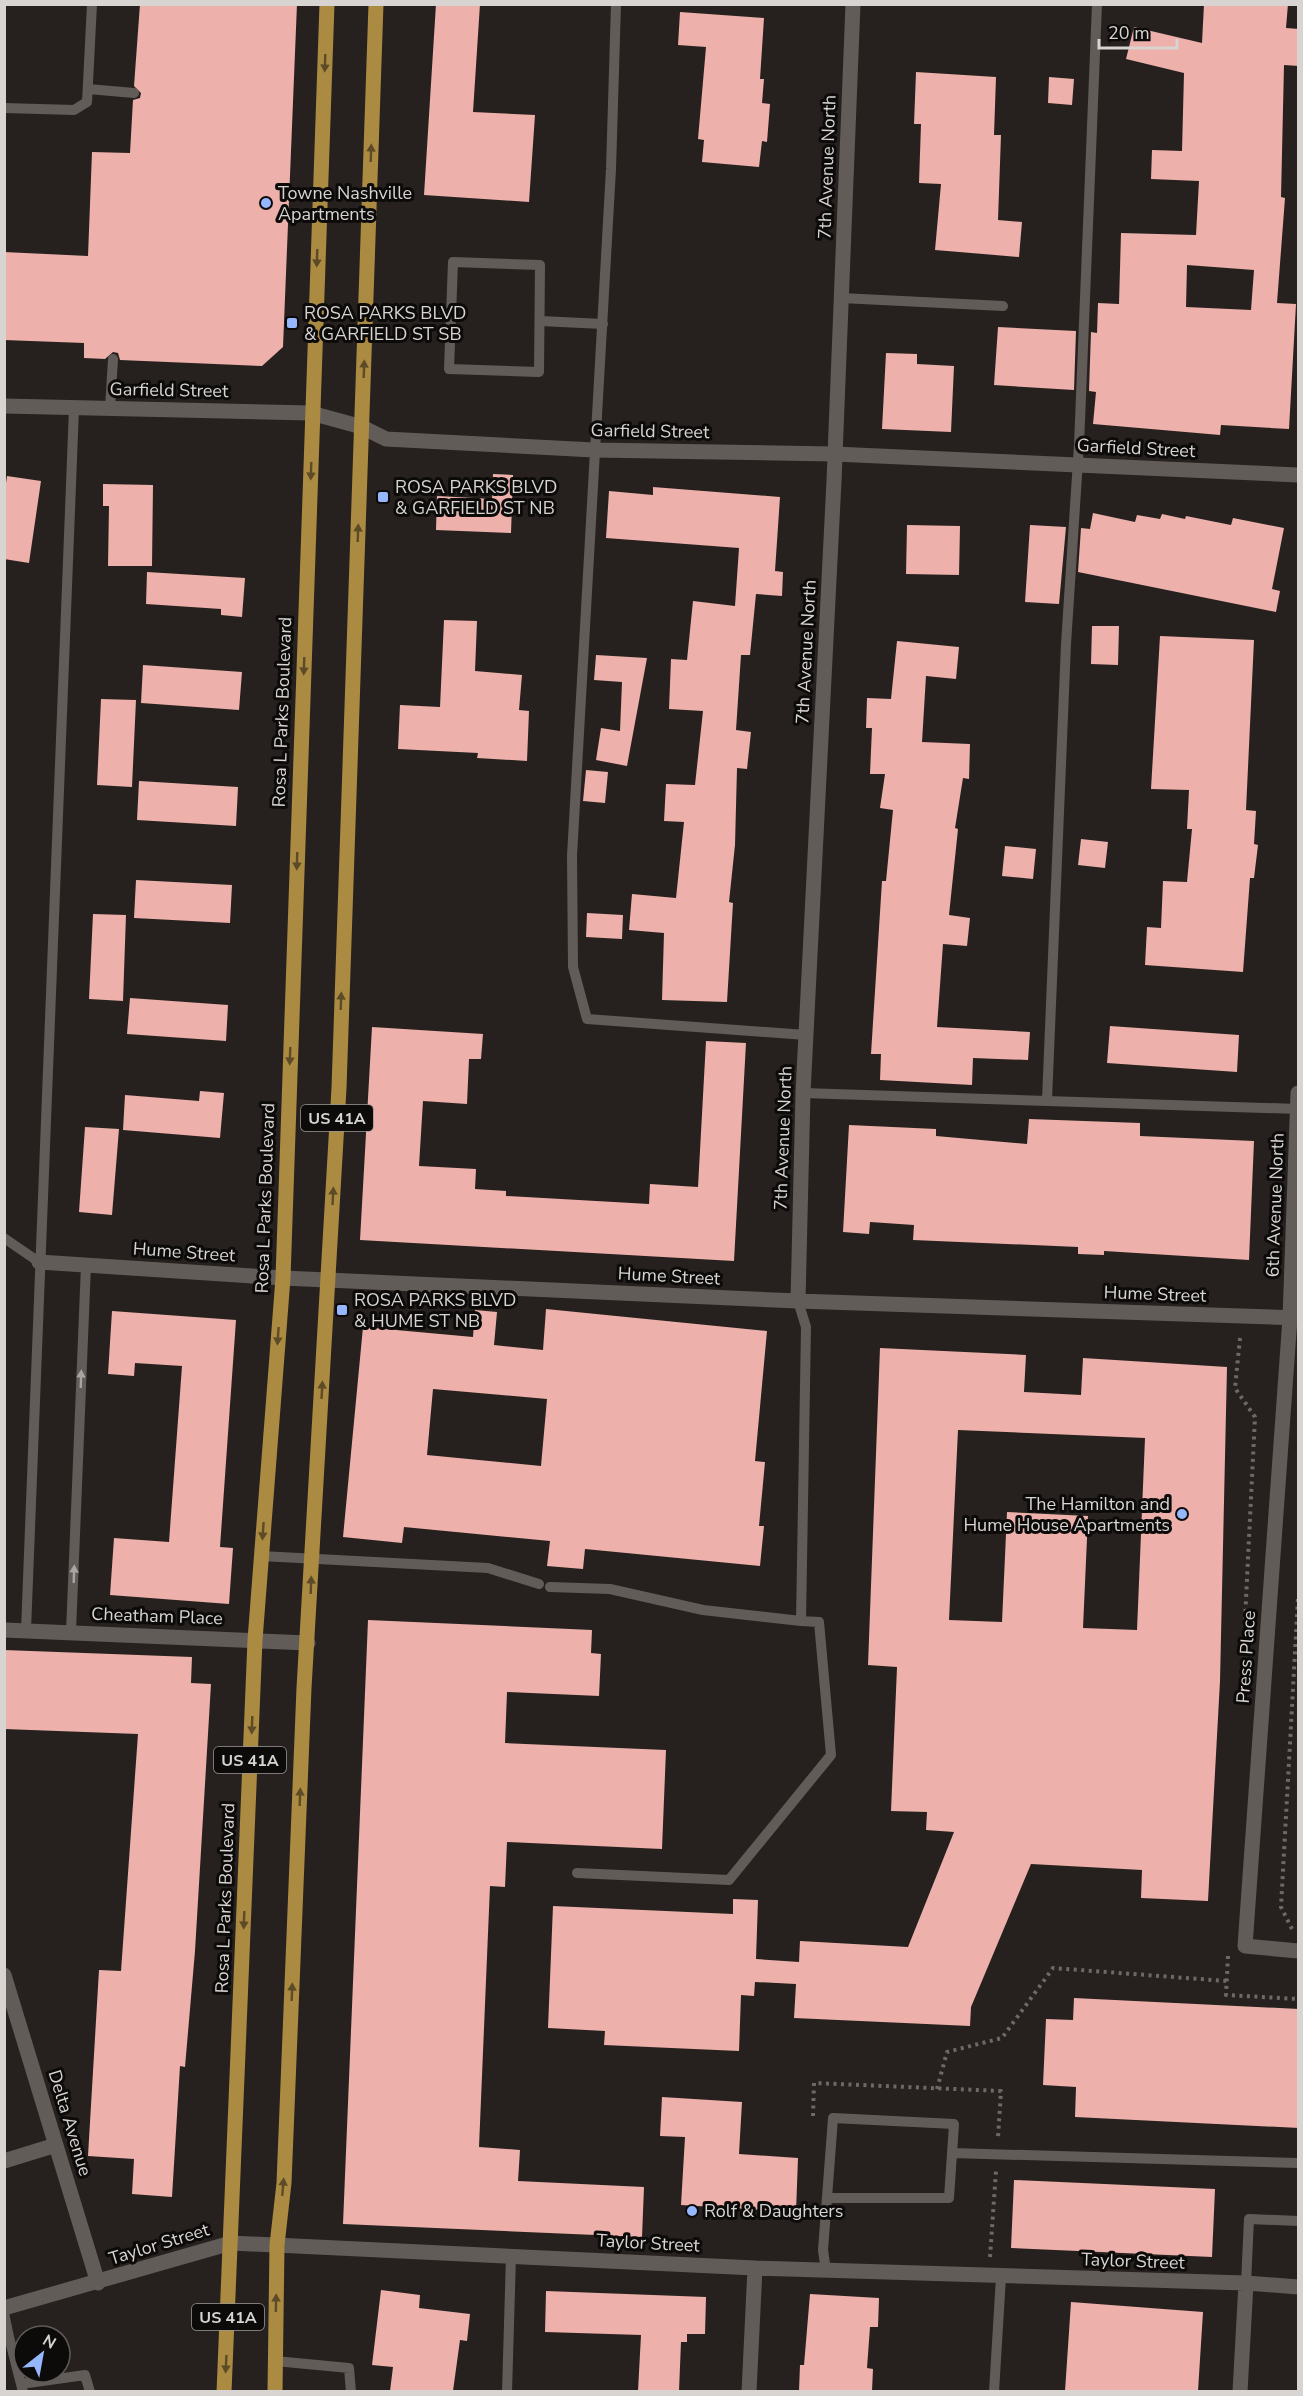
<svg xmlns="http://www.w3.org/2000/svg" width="1303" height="2396" font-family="'Nunito Sans',sans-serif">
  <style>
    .building { fill: #edb0aa; fill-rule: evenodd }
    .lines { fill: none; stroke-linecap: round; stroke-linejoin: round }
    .path { stroke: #6d6966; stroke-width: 4; stroke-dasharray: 3 4.5; stroke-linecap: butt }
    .service { stroke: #625c59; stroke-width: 10 }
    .minor { stroke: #625c59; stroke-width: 15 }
    .tertiary { stroke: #625c59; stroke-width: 15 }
    .primary { stroke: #ab8b42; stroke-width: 15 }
    .oneway { fill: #5c4b26 }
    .oneway2 { fill: #a8a4a2 }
    .poi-dot { fill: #96b6fd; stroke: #0d0b0a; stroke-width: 2 }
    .labels { text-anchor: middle; stroke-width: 6; stroke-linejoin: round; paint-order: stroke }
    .shield { fill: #0d0b0a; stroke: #9a9896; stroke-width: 1.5 }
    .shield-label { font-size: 16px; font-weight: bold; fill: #d7d4d2 }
    .street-label { font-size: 18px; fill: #d7d4d2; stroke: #0d0b0a }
    .poi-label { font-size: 18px; fill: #d7d4d2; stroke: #0d0b0a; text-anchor: start }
  </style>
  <rect width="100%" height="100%" fill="#26211e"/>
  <path class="building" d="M140 4H297L283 347 262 366 120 360 118 353 113 352 105 359 84 358V343L4 340V252L88 256 92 152 130 153 133 100 140 98 141 93 134 86Z
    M436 4H480L473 112 535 115 529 202 424 195Z
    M1204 4H1288L1286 28 1299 29V66L1284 65 1281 197 1285 198 1277 303 1296 304 1289 429 1221 425 1220 435 1093 424 1096 392 1089 391 1091 332 1097 333 1098 303 1119 304 1121 233 1196 235 1199 181 1151 179 1152 150 1182 151 1184 73 1126 59 1134 27 1202 43ZM1187 265 1254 270 1251 310 1186 307Z
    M680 12 764 18 760 79H764L762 103 770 104 767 142 762 141 759 167 702 162 704 140 698 139 706 47 678 45Z
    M916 72 996 77 994 135H1001L998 220 1022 222 1019 257 935 250 941 184 919 183 921 124H914Z
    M1049 77 1074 79 1072 105 1048 103Z
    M998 327 1076 331 1074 390 994 385Z
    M886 353 917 354V364L954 366 951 432 882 429Z
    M493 474 513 475 511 533 436 530 437 496 492 499Z
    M7 476 41 481 29 563 4 559V497Z
    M103 484 153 485 152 566H108L109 506H103Z
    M653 487 780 497 775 571 783 572 782 596 756 594 750 655H741L736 730 751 732 747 769 737 768 735 845 729 902 733 903 727 1002 662 1000 664 933 629 930 632 894 676 898 684 822 664 821 666 784 695 785 703 711 669 709 671 659 687 660 693 601 735 606 739 548 606 538 609 491 653 495Z
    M1093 513 1135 522 1137 515 1160 519 1162 514 1185 519 1186 516 1231 525 1233 518 1284 528 1272 589 1280 591 1276 612 1078 572 1081 528 1090 529Z
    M907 525 960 526 959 575 906 574Z
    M1030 525 1066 527 1059 604 1025 602Z
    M147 572 245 578 242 617 221 615V609L146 604Z
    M444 620 477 621 475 671 522 675 519 710 529 711 527 761 477 758 478 753 398 749 400 705 440 707Z
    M1092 626H1119L1118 665 1091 664Z
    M1160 636 1254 640 1246 810 1256 811 1254 844 1258 845 1254 878H1250L1243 972 1145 965 1147 927 1161 928 1163 881 1187 882 1192 829H1187L1189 790 1151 789Z
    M897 641 959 647 956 679 926 676 922 742 970 744 969 779 963 778 955 828 958 829 949 915 970 918 967 946 943 944 937 1027 1030 1032 1028 1060 973 1058 972 1085 880 1080 881 1054H871L882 881H886L893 810 880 808 885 774H870L872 728H866L867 698 891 699Z
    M596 655 647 658 627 766 596 760 601 728 620 731 622 682 594 680Z
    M143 665 242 672 239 710 141 703Z
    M101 699 136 700 132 787 97 785Z
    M586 770 608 772 605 803 583 801Z
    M139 781 238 787 236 826 137 820Z
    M1081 839 1108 842 1105 868 1078 865Z
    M1005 846 1036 849 1033 879 1002 876Z
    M136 880 232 885 230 923 134 918Z
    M587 913 623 915 622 939 586 937Z
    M93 914 126 915 123 1001 89 999Z
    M130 998 228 1005 226 1041 127 1034Z
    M1110 1026 1239 1035 1237 1072 1107 1063Z
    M372 1027 483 1034 481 1059H469L467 1104 423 1101 419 1166 476 1169 475 1189 506 1191V1196L649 1204 650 1184 698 1187 706 1041 746 1043 734 1261 360 1240Z
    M200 1091 224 1093 220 1138 123 1130 125 1095 199 1101Z
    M1029 1119 1140 1123V1136L1254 1141 1249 1260 1104 1251V1255L1078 1254V1247L913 1240 914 1225 870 1222 869 1234 843 1232 849 1125 936 1129V1136L1027 1144Z
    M85 1127 119 1129 112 1215 79 1212Z
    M546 1309 767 1331 755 1461 765 1462 759 1526H764L760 1566 585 1549 583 1569 547 1566 550 1541 404 1527 402 1543 343 1537 363 1327 473 1337 475 1310 497 1312 494 1345 543 1350ZM433 1389 547 1399 541 1466 427 1455Z
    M112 1311 236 1320 220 1547 233 1548 229 1604 110 1595 114 1538 169 1542 182 1366 135 1363 134 1376 108 1374Z
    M880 1348 1026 1355 1024 1392 1081 1395 1083 1358 1227 1367 1220 1681 1208 1901 1141 1898 1142 1870 1031 1864 971 2007 970 2026 794 2018 796 1984 755 1982 754 1996 741 1995 739 2051 604 2045 605 2031 548 2028 553 1906 733 1914V1899L758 1900 756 1959 799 1962 800 1941 908 1947 954 1832 926 1830 927 1812 891 1811 897 1667 868 1665ZM958 1430 1145 1438 1137 1630 1083 1628 1088 1516 1007 1512 1002 1622 949 1620Z
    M368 1620 592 1630 591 1653 601 1654 599 1696 507 1692 505 1743 666 1750 662 1849 507 1842 505 1887 490 1886 479 2147 520 2150 518 2181 644 2187 642 2237 343 2224Z
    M4 1650 192 1657 191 1683 211 1684 195 1951 185 2067 180 2066 172 2197 132 2194 134 2159 88 2156 99 1970 121 1971 138 1734 4 1729Z
    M1074 1998 1299 2009V2128L1075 2117 1076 2087 1043 2085 1046 2019 1073 2020Z
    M662 2097 742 2102 739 2154 798 2158 796 2212 681 2205 685 2137 660 2136Z
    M1014 2180 1215 2189 1212 2257 1011 2248Z
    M381 2290 420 2295 419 2308 470 2314 467 2341 460 2340 453 2391H390L393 2367 372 2365Z
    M546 2291 706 2297 705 2334H687V2342H681L679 2391H638L641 2335 545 2332Z
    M810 2294 879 2298 878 2327H870L867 2368 873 2369 872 2391H799L800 2365H804Z
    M1071 2302 1203 2312 1198 2391H1065Z"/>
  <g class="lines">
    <path class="path" d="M1240 1338 1235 1388 1255 1417 1244 1640
      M1292 1929 1281 1907 1298 1598
      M1228 1956 1226 1995 1298 1999
      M937 2089 947 2052 1002 2038 1053 1968 1226 1981
      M813 2116 814 2083 1001 2091 998 2137
      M990 2257 996 2171"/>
    <path class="service" d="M616 4 611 169 572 856 573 967 587 1019 806 1035
      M88 89 134 93
      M4 108 74 110 87 102 92 4
      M453 262 540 265 539 372 449 369Z
      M841 298 1003 306
      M540 321 603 324
      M110 408 113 359
      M803 1093 1298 1109
      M1047 1100 1066 644 1079 445 1097 4
      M4 1238 39 1262
      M261 1556 488 1568 539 1584
      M550 1587 610 1589 703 1610 801 1621
      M26 1630 74 408
      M71 1632 86 1265
      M577 1873 729 1880 831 1755 819 1622 801 1621 806 1327 798 1301
      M952 2153 1298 2163
      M826 2271 823 2250 833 2118 954 2124 949 2198H827
      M1246 2283 1249 2219 1298 2221
      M4 2313 9 2337
      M4 2339 9 2337 23 2392
      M275 2361 349 2368 351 2392
      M21 2384 85 2375 90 2392
      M507 2392 511 2256
      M994 2392 1001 2277"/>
    <path class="minor" d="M1298 1093 1290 1318 1245 1946 1298 1951
      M39 1262 283 1278 798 1301 1298 1318
      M798 1301 803 1093 834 481 853 4
      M4 1630 308 1643
      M4 1975 98 2283
      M4 2161 56 2145
      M4 2308 231 2243 755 2268 1246 2283 1298 2287
      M749 2392 755 2268
      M1240 2392 1246 2283"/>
    <path class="tertiary" d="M4 406 311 413 362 427 386 439 594 450 834 454 1298 475"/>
    <path class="primary" d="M224 2392 255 1640 283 1278 327 4
      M275 2392 277 2245 284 2183 304 1688 339 1088 376 4"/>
  </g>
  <defs><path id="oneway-solid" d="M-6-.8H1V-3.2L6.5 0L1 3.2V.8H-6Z" transform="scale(1.5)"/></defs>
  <g class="oneway">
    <use href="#oneway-solid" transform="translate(325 63) rotate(92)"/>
    <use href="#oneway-solid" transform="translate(371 153) rotate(-88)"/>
    <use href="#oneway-solid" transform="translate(317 258) rotate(92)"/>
    <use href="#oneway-solid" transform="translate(364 369) rotate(-88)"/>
    <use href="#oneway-solid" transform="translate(311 471) rotate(92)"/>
    <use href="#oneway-solid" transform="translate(358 533) rotate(-88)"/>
    <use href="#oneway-solid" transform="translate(304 666) rotate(92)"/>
    <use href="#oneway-solid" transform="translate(297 861) rotate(92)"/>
    <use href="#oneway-solid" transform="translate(341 1001) rotate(-88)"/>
    <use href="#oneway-solid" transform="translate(290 1056) rotate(92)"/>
    <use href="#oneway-solid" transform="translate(333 1196) rotate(-87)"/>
    <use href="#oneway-solid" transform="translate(278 1336) rotate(94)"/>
    <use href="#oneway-solid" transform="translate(322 1390) rotate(-87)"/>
    <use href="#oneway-solid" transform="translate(263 1531) rotate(94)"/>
    <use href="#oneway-solid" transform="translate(311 1585) rotate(-88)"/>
    <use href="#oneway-solid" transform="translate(252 1725) rotate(92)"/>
    <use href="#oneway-solid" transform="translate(300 1797) rotate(-88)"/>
    <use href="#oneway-solid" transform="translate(244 1920) rotate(92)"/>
    <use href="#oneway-solid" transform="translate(292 1992) rotate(-88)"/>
    <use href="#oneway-solid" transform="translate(283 2187) rotate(-85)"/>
    <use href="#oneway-solid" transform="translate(276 2303) rotate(-89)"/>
    <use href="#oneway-solid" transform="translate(226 2364) rotate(93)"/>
  </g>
  <g class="oneway2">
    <use href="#oneway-solid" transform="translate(81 1379) rotate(-88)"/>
    <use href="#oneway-solid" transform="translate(74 1574) rotate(-88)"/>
  </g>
  <g class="poi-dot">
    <circle cx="266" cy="203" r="6"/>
    <rect x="286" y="317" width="12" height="12" rx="3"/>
    <rect x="377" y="491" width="12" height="12" rx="3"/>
    <rect x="336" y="1304" width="12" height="12" rx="3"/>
    <circle cx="1182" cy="1514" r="6"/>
    <circle cx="692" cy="2211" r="6"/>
  </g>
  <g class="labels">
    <g class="shield">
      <rect x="301" y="1105" width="72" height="26" rx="4.5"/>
      <rect x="214" y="1747" width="72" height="26" rx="4.5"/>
      <rect x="192" y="2304" width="72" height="26" rx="4.5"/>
    </g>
    <g class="shield-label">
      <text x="337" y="1124">US 41A</text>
      <text x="250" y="1766">US 41A</text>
      <text x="228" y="2323">US 41A</text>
    </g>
    <g class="street-label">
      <text transform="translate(827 167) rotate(-88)" y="6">7th Avenue North</text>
      <text transform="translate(169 390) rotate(1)" y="6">Garfield Street</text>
      <text transform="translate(650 431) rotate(1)" y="6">Garfield Street</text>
      <text transform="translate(1136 448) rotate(3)" y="6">Garfield Street</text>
      <text transform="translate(806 652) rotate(-87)" y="6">7th Avenue North</text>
      <text transform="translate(282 712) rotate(-88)" y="6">Rosa L Parks Boulevard</text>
      <text transform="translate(783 1138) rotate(-88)" y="6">7th Avenue North</text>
      <text transform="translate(265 1198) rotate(-88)" y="6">Rosa L Parks Boulevard</text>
      <text transform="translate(1275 1205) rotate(-88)" y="6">6th Avenue North</text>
      <text transform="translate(184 1252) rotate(4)" y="6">Hume Street</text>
      <text transform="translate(669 1276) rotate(3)" y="6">Hume Street</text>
      <text transform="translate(1155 1294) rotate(2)" y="6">Hume Street</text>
      <text transform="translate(157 1616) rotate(2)" y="6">Cheatham Place</text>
      <text transform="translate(1246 1657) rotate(-86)" y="6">Press Place</text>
      <text transform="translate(225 1898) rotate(-88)" y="6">Rosa L Parks Boulevard</text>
      <text transform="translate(70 2123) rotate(73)" y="6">Delta Avenue</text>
      <text transform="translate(648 2243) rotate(3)" y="6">Taylor Street</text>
      <text transform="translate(159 2244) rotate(-17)" y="6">Taylor Street</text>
      <text transform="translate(1133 2261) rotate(2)" y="6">Taylor Street</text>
    </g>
    <g class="poi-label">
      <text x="278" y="199">Towne Nashville<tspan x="278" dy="21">Apartments</tspan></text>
      <text x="304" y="319">ROSA PARKS BLVD<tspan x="304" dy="21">&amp; GARFIELD ST SB</tspan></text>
      <text x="395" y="493">ROSA PARKS BLVD<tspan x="395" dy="21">&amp; GARFIELD ST NB</tspan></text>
      <text x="354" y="1306">ROSA PARKS BLVD<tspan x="354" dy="21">&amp; HUME ST NB</tspan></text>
      <text x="1170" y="1510" text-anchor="end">The Hamilton and<tspan x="1170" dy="21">Hume House Apartments</tspan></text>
      <text x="704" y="2217">Rolf &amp; Daughters</text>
    </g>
  </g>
  <rect width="1303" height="2396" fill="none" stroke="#d7d4d2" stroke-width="12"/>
  <g transform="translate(42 2354) rotate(31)"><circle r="28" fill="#0d0b0a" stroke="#5e5b5a" stroke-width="1.5"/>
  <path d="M0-4.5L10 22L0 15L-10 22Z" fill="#96b6fd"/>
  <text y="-9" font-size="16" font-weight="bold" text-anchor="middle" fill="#d7d4d2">N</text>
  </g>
  <path d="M1099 39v9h78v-9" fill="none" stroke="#d7d4d2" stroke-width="3"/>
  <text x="1108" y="39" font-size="18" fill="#d7d4d2" stroke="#0d0b0a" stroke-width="4.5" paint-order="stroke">20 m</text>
</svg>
